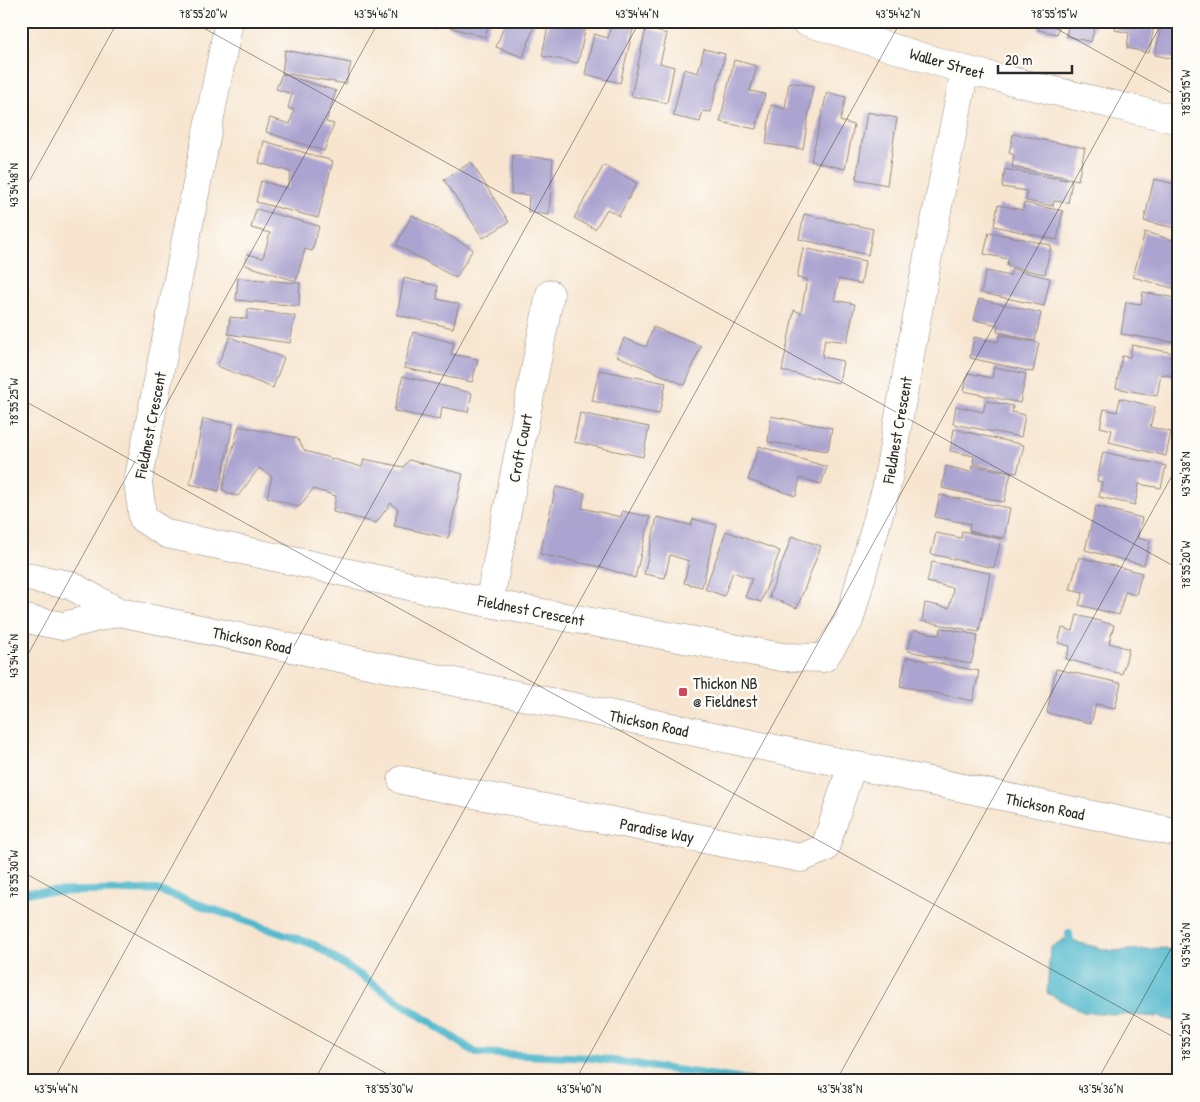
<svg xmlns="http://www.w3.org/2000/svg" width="1200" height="1102" font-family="'Patrick Hand',sans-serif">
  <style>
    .water { fill: #4eb7cc; stroke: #3c717c }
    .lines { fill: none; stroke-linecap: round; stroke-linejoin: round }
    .stream { stroke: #4eb7cc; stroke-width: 8 }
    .building { fill: #aca4d0 }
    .minor-casing { stroke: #91887d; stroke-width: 29 }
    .major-casing { stroke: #91887d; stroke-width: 29 }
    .minor { stroke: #fff; stroke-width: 28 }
    .major { stroke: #fff; stroke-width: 28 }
    .ticks { fill: none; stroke: #2b2b2b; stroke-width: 1; stroke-opacity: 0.45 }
    .poi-dot { fill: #d1495b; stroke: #fdfcf7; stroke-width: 2 }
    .labels { text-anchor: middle; stroke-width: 5; stroke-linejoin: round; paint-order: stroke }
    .street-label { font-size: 16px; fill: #2b2b2b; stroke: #fdfcf7 }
    .poi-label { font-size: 16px; fill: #2b2b2b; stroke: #fdfcf7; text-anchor: start }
    .neatline { fill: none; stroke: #2b2b2b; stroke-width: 2 }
    .ticks-label { font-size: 12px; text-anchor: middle; fill: #2b2b2b }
  </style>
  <rect width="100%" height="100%" fill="#fdfcf7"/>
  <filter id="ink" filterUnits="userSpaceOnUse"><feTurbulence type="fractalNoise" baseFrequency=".02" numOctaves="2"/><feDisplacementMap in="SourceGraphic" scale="10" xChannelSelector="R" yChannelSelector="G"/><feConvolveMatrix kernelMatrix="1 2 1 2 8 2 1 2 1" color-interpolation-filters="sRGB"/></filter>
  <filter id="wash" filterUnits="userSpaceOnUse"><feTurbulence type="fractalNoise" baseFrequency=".0096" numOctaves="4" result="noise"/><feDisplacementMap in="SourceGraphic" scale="20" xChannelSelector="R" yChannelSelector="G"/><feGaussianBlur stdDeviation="1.12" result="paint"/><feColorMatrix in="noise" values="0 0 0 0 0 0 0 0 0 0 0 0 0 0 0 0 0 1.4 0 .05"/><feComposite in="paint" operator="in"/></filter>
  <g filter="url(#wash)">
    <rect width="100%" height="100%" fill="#f7e5cf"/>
    <path class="water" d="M1064 939 1112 951 1160 948 1179 951V1023L1161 1017 1083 1012 1047 993 1050 948Z"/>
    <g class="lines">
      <path class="stream" d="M21 892 157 890 315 945 476 1053 592 1058 752 1081
        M1069 934 1071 949"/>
    </g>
    <g id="blocks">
      <path class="building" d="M418 21H437L434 27Z
        M451 21H490L485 37 449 27Z
        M506 21H536L523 57 496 47Z
        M549 21H572L571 23 586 26 578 63 542 56Z
        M612 21 635 22 620 83 585 74 594 34 608 38Z
        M1040 21H1060L1057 34 1038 30Z
        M1069 21H1106L1105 25 1096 22 1091 42 1066 36Z
        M1117 21H1155L1149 53 1127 48 1129 33 1115 30Z
        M1162 21H1179V60L1155 55Z
        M646 28 667 34 660 63 674 67 667 103 631 96Z
        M704 49 725 54 711 112 703 111 700 122 673 116 684 69 698 73Z
        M285 50 351 63 346 84 282 73Z
        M734 60 757 66 750 91 765 94 756 129 720 122Z
        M282 74 336 91 326 122 334 124 324 151 266 132 270 118 290 124 294 110 288 108 292 94 276 89Z
        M789 82 813 86 803 149 766 144 771 105 785 109Z
        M827 92 846 97 840 121 854 125 845 169 811 161Z
        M867 112 897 118 887 185 856 179Z
        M1013 134 1085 148 1078 180 1012 167 1014 155 1009 153Z
        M264 141 333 161 318 218 256 202 261 181 287 188 291 172 259 163Z
        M513 155 553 159 549 215 528 212 529 195 511 194Z
        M471 162 509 222 483 238 444 180Z
        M604 165 637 183 619 216 607 209 595 229 574 218Z
        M1005 169 1072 181 1068 203 1054 201 1053 206 1026 201 1027 191 1002 187Z
        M1154 179 1179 185V229L1144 221Z
        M1024 203 1063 211 1057 240 994 226 998 205 1023 210Z
        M256 209 319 226 312 251 305 249 296 281 245 265 247 254 263 258 270 233 251 228Z
        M804 214 873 229 868 255 799 239Z
        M412 215 473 249 456 278 396 245Z
        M989 232 1051 245 1045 274 1007 266 1008 259 984 254Z
        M1145 232 1179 242V290L1133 277Z
        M803 248 865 261 861 284 839 279 834 300 855 304 847 342 825 339 822 357 843 361 839 383 782 371 794 310 801 313 807 279 797 278Z
        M1012 269 1050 278 1044 306 981 293 986 271 1010 276Z
        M238 278 300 283 299 306 236 300Z
        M404 278 438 286 437 299 459 304 453 328 397 315Z
        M1143 292 1176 298 1172 319 1179 320V343L1121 334 1126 302 1141 304Z
        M979 299 1041 313 1035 341 997 332 998 325 974 320Z
        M248 309 295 316 290 343 228 334 230 317 247 319Z
        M653 327 701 346 685 385 617 356 624 338 646 347Z
        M413 332 454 343 451 354 478 359 472 382 404 368Z
        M1000 335 1039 343 1033 372 970 358 974 337 998 342Z
        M230 337 284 358 273 388 217 366Z
        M1132 345 1179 354V377L1161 374 1157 396 1116 388 1122 356 1130 357Z
        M994 367 1026 374 1020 403 964 391 968 373 992 378Z
        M599 370 666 383 659 414 592 401Z
        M403 376 472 393 468 412 442 407 440 420 394 411Z
        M1120 398 1155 407 1150 427 1171 432 1166 456 1109 442 1112 430 1100 427 1104 409 1117 412Z
        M986 401 1013 406 1012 412 1025 415 1021 437 953 424 956 406 983 412Z
        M580 413 649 427 643 457 574 442Z
        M771 416 832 428 828 451 768 442Z
        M203 419 233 424 219 491 190 484Z
        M239 426 297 438 305 451 362 467 364 459 403 467 409 460 463 474 448 538 394 526 398 509 391 503 376 523 333 512 336 496 313 489 299 507 267 497 272 477 259 468 238 496 230 494 222 489Z
        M954 429 1024 445 1017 473 973 463 974 456 950 451Z
        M759 446 827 467 821 484 800 478 796 496 748 480Z
        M1103 452 1166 466 1161 488 1139 484 1135 505 1099 497 1102 482 1097 481Z
        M972 465 1011 473 1004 502 942 488 946 466 971 472Z
        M556 487 585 493 582 508 621 517 622 511 650 517 635 578 605 568 540 554Z
        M940 495 1010 508 1004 538 969 531 970 524 935 517Z
        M1096 506 1142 518 1137 538 1150 541 1144 565 1085 550Z
        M657 517 691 525 693 519 717 525 702 587 684 583 689 561 670 555 665 578 644 574Z
        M726 531 780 551 761 602 745 597 752 579 733 572 724 596 705 589Z
        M962 531 1001 539 994 568 931 554 936 533 961 538Z
        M792 536 821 546 797 608 769 597Z
        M1079 557 1142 573 1136 595 1125 592 1119 615 1079 605 1083 593 1070 590Z
        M932 562 990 573 979 632 922 621 925 603 949 608 952 596 953 588 927 582Z
        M1077 615 1114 625 1109 643 1129 649 1122 674 1066 659 1070 646 1058 643 1062 628 1073 631Z
        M941 628 978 635 971 664 908 651 913 630 939 635Z
        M907 657 979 671 973 701 900 686Z
        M1056 669 1121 683 1115 708 1096 704 1091 723 1047 713Z"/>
    </g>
  </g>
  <g filter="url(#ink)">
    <use href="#blocks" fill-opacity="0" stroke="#91887d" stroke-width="1"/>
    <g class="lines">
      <defs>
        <path id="minor" d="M229 21 138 482 143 519 167 534 489 603 782 657 824 658 849 621 886 489 928 256 965 70
          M804 21 965 70 1179 120
          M489 603 550 294
          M402 780 801 858 825 848 852 765"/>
        <path id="major" d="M21 576 70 585 119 612 1179 833
          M21 618 63 626 119 612"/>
      </defs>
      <use href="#minor" class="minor-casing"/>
      <use href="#major" class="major-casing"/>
      <use href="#minor" class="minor"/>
      <use href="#major" class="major"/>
    </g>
  </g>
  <path class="ticks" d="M191 21 1179 569M1043 21 1179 97M21 196 118 21M21 399 1179 1040M21 667 379 21M21 871 400 1081M53 1081 640 21M314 1081 901 21M575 1081 1163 21M836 1081 1179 463M1097 1081 1179 934"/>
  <rect class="poi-dot" x="678" y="687" width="10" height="10" rx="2.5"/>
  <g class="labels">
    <g class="street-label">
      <text transform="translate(947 63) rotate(16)" y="6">Waller Street</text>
      <text transform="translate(150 425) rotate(-79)" y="6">Fieldnest Crescent</text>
      <text transform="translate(897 430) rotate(-80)" y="6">Fieldnest Crescent</text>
      <text transform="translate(520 448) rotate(-79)" y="6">Croft Court</text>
      <text transform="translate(531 610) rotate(11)" y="6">Fieldnest Crescent</text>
      <text transform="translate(252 640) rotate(12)" y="6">Thickson Road</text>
      <text transform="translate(649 723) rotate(12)" y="6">Thickson Road</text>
      <text transform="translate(1045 806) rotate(12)" y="6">Thickson Road</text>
      <text transform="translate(657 830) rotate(11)" y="6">Paradise Way</text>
    </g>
    <g class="poi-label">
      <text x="693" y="689">Thickon NB<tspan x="693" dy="18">@ Fieldnest</tspan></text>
    </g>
  </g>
  <rect width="1200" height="1102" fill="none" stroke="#fdfcf7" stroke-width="55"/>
  <path d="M998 65v8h74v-8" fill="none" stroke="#2b2b2b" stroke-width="2.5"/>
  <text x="1005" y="65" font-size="15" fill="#2b2b2b" stroke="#fdfcf7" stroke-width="4" paint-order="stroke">20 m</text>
  <rect x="28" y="28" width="1144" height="1046" class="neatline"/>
  <g class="ticks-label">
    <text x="203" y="18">78°55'20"W</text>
    <text x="376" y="18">43°54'46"N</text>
    <text x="637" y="18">43°54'44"N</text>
    <text x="898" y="18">43°54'42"N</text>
    <text x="1054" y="18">78°55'15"W</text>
    <text transform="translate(1186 93) rotate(-90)" y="4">78°55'15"W</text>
    <text transform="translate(14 185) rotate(-90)" y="4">43°54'48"N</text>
    <text transform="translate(14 402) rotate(-90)" y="4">78°55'25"W</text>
    <text transform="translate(1186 474) rotate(-90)" y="4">43°54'38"N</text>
    <text transform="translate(1186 565) rotate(-90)" y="4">78°55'20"W</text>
    <text transform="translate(14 656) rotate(-90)" y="4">43°54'46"N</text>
    <text transform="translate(14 874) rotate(-90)" y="4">78°55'30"W</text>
    <text transform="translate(1186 945) rotate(-90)" y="4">43°54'36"N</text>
    <text transform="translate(1186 1037) rotate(-90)" y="4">78°55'25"W</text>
    <text x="56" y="1093">43°54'44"N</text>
    <text x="389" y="1093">78°55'30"W</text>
    <text x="579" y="1093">43°54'40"N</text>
    <text x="840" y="1093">43°54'38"N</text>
    <text x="1101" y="1093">43°54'36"N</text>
  </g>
</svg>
